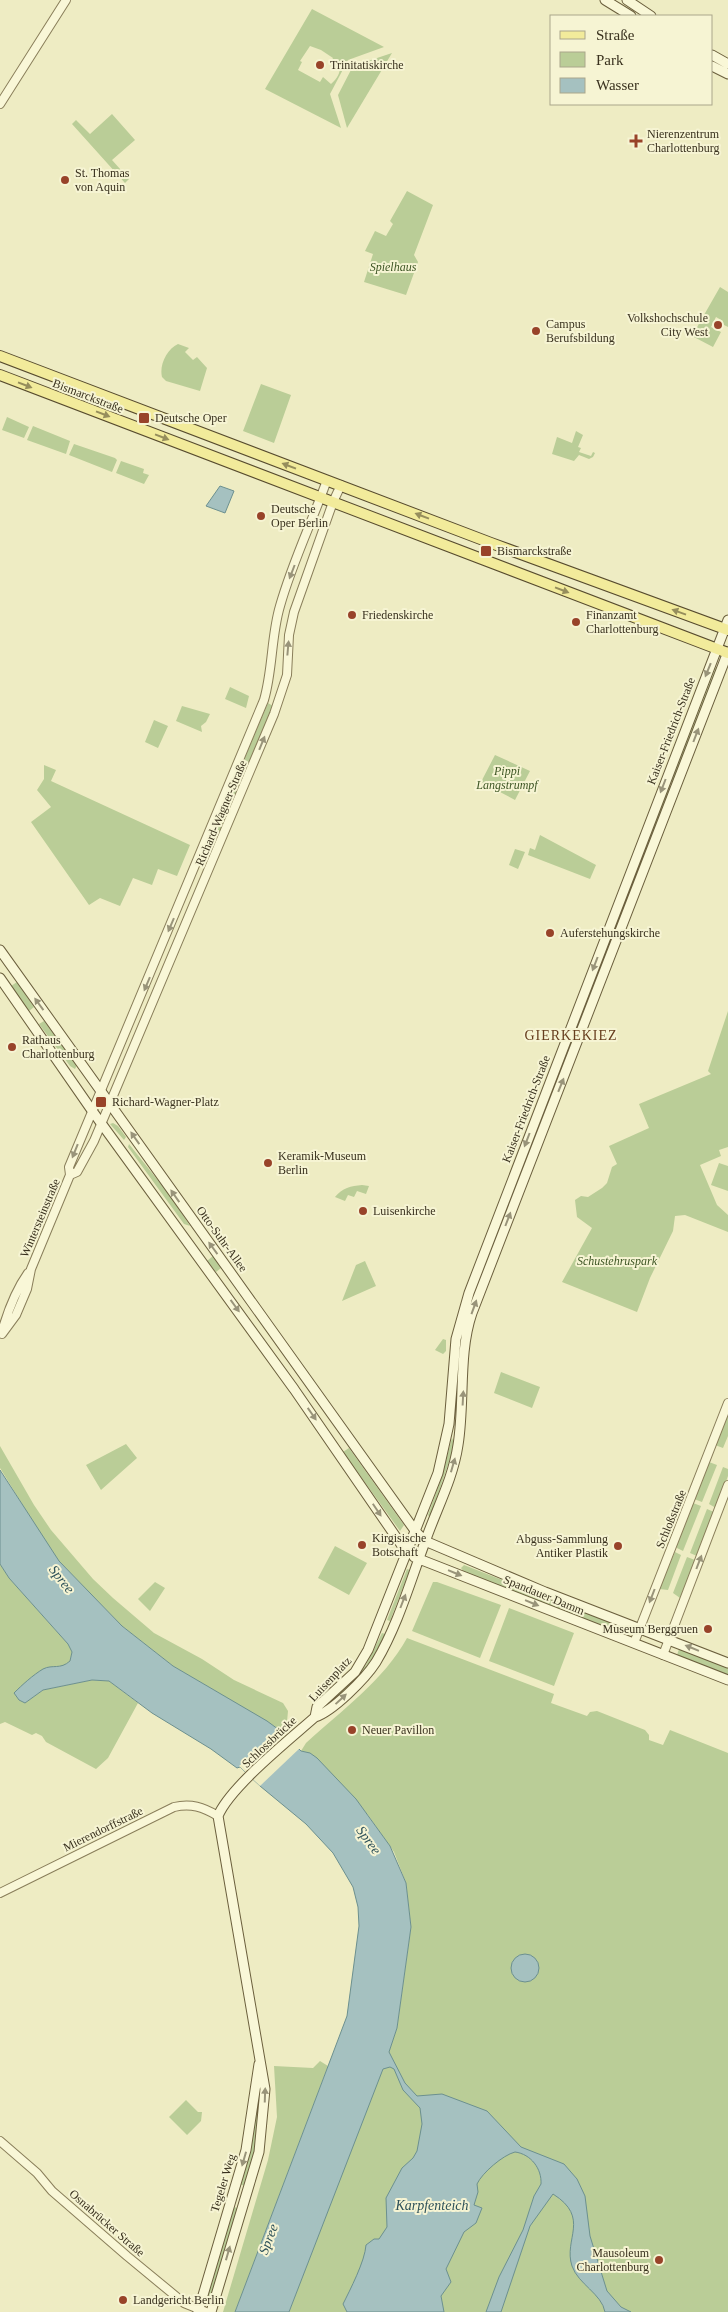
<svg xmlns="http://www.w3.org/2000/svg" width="728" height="2312" font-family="'Times New Roman',serif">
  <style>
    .green { fill: #bacd97; fill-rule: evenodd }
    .water { fill: #a5c1c0; stroke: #6c908f }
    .pier { fill: #eeecc3 }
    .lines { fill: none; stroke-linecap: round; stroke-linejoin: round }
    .tertiary-casing { stroke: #897e5a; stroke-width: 10 }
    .secondary-casing { stroke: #6b5f3d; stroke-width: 11 }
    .primary-casing { stroke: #574b2e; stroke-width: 12 }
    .tertiary { stroke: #f9f7d7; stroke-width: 8 }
    .secondary { stroke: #f9f7d7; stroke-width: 9 }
    .primary { stroke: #f2eb9b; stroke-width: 10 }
    .oneway { fill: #968e5c }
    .oneway2 { fill: #99947a }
    .poi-dot { fill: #984329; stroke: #f6f4d3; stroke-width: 2 }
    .labels { text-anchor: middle; stroke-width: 4; stroke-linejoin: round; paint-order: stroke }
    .poi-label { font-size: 12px; fill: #39311e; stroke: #f6f4d3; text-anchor: start }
    .park-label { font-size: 12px; font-style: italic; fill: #3d5524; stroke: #f6f4d3 }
    .street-label { font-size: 12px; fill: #39311e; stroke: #f6f4d3 }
    .neighbourhood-label { font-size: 14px; letter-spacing: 1px; fill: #663d1d; stroke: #f6f4d3 }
    .water-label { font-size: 14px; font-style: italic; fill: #2d5159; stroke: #f6f4d3 }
  </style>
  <rect width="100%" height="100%" fill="#eeecc3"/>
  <path class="green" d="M312 9 384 47 348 60 330 94 341 128 265 89ZM310 46 321 50 333 58 331 62 341 66C339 74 338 78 331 84L323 77 320 82 298 70 302 62 300 61Z
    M392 53 347 128 338 95 353 66Z
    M112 114 135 140 112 160 129 179 125 183 72 124 76 120 90 134Z
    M407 191 433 205 414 255 418 262 406 295 364 282 373 254 365 251 375 231 386 236 393 224 390 221Z
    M720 287 728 292V327L722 324 723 321 716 317 711 327 721 332 713 347 692 336Z
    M178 344 189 348 185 352 193 360 197 357 207 368 200 391 166 381 162 377C159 365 167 349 178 344Z
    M261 384 291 395 274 443 243 431Z
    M7 417 29 427 24 438 2 430Z
    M33 426 70 441 66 454 27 440Z
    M576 431 583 435 578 447 581 448 579 452 591 456 593 452 595 453 593 457 589 459 579 455 574 461 552 454 557 437 572 443Z
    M74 444 115 458 117 460 112 472 69 455Z
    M121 461 144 469 143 473 149 475 144 484 116 473Z
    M716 667H718L673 782H671Z
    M230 687 249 696 246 708 225 699Z
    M268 703 273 706 234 798 229 795Z
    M182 706 210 714 206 722 201 726 202 732 176 721Z
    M154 720 168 726 158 748 145 742Z
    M495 755 530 771 515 800 481 782Z
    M44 765 56 770 51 781 190 845 177 876 158 869 152 885 133 878 120 906 100 898 89 905 31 822 51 807 37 790 44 779Z
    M669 786 671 787 642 861 641 860Z
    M226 804 230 808 220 831 215 828Z
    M540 835 596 865 590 879 528 855 530 848 535 850Z
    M515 849 525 852 518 869 509 865Z
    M630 887 632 888 598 976 596 975Z
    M595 979 596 980 560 1073H558Z
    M17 982 34 1007 29 1011 11 986Z
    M728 1011V1147L719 1150 721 1156 700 1165 717 1205 728 1215V1232L685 1215 675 1216 673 1231 650 1278 637 1312 562 1282 592 1228 577 1217 575 1200 581 1196 588 1197 602 1188 607 1183 612 1167 617 1164 609 1146 649 1128 639 1104 711 1074 708 1071Z
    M44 1021 77 1065 75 1069 70 1066 39 1024Z
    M546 1105H548L524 1168H522Z
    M113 1123 118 1126 126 1137 124 1140 110 1124Z
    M129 1144 172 1198 190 1226 184 1224 128 1147Z
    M719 1163 728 1166V1191L711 1185Z
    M520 1171 522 1172 492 1250H490Z
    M362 1185 369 1186 366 1194 357 1191 354 1197 348 1195 345 1201 335 1197C342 1188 351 1186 362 1185Z
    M213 1256 221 1268 216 1272 207 1261Z
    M365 1261 376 1286 342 1301 356 1265Z
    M443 1339 446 1340V1351L443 1354 435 1350Z
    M501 1372 540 1387 532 1408 494 1393Z
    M728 1413V1436L723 1448 715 1445Z
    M452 1438 455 1444 430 1518 428 1515 441 1479Z
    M126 1444 137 1458 101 1490 86 1465Z
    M0 1446 34 1505 51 1530 93 1579 113 1598 154 1633 202 1659 234 1680 283 1703 288 1711 287 1722 279 1729 173 1666 122 1626 59 1561 46 1543 0 1468Z
    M349 1448 404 1525 400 1531 343 1452Z
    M709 1462 717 1465 702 1502 694 1499Z
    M723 1467 728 1469V1476L716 1508 709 1504Z
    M693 1503 701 1506 683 1551 677 1548 676 1545Z
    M707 1509 714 1512 697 1556 690 1553Z
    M335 1546 367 1563 349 1595 318 1578Z
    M675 1552 681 1555 668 1590 659 1589Z
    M687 1557 695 1560 680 1598 673 1593Z
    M0 1564 9 1578 68 1644 72 1652 70 1661 64 1666 45 1668 25 1703 43 1690 92 1680 109 1681 138 1703 108 1758 96 1769 46 1742 42 1736 36 1733 32 1735 5 1722 0 1724Z
    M464 1565 625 1628 623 1634 464 1572 461 1568Z
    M407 1569 410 1570 390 1621 387 1620Z
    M155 1582 165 1588 150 1611 138 1599Z
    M433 1582H437L501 1605 480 1658 412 1631Z
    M509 1608 574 1633 554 1686 489 1661Z
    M382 1633 385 1634C372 1667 348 1687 323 1710L321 1708 366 1665Z
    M407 1638 554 1694 551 1703 587 1716 590 1712 597 1711 645 1730 649 1735V1740L663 1745 670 1730 728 1753V2312H289L397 2028 411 1927 406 1883 394 1852 368 1815 309 1754 301 1751 306 1743C341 1711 384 1680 407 1638Z
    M679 1649 728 1668V1675L677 1655Z
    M320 2061 328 2066 235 2312H223L268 2160 277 2117 274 2066 313 2068Z
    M260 2075H262L256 2144 245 2186 239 2184Z
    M186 2100 198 2112H202L201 2121 187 2135 169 2117Z
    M233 2207 238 2208 211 2298 206 2297Z"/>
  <path class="water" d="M220 486 234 491 225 513 206 506Z
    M0 1470 59 1561 122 1626 173 1666 267 1721 282 1732 301 1751 310 1753 317 1758 356 1799 390 1846 406 1883 411 1927 397 2028 389 2052 405 2083 417 2096 442 2094 487 2111 521 2147 564 2164 577 2179 585 2196 590 2236 607 2291 621 2307 631 2312H605C602 2294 578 2284 572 2266 563 2239 591 2218 553 2194L530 2226 501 2312H486L499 2277 523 2230 534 2196 541 2184C542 2169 531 2154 515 2152 503 2155 482 2173 477 2184L478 2192 474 2205 482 2208 476 2223 464 2232 446 2269 451 2282 441 2296 444 2312H347L343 2304C350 2290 365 2261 366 2245L374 2239H379L387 2227 386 2198 402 2168 413 2158 417 2151 422 2124 420 2108 403 2090 394 2069 390 2067 383 2069 289 2312H235L347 2016 359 1926 358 1907 353 1887 333 1853 306 1824 260 1786 240 1767 237 1768 211 1749 152 1713 109 1681 92 1680 43 1690 25 1703 19 1700 14 1693C22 1685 33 1675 43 1669 53 1664 60 1670 70 1661L72 1652 68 1644 9 1578 0 1564Z
    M511 1968a14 14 0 1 1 28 0a14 14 0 1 1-28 0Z"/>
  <path class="pier" d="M281 1728 301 1747 260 1786 239 1766Z"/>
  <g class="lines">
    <defs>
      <path id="tertiary" d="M0 104 66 0
        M70 1175 77 1172 94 1141 274 714 287 675 289 635 294 612 333 502 341 485
        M3 1328C9 1308 16 1290 28 1273
        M2 1334 16 1315 27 1289 31 1269 70 1175 69 1167 264 700C273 669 271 636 280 606 292 563 312 522 327 480
        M634 1643 728 1403
        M663 1655 728 1485
        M0 1893 174 1807C191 1803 203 1807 218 1816
        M0 2141 37 2173 52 2191 127 2256 184 2303 206 2312"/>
      <path id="secondary" d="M605 0 631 16
        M627 0 651 16
        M712 55 728 64
        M712 66 728 74
        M0 950 416 1532 425 1541 545 1592 728 1663
        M0 978 93 1112 294 1389 407 1553
        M414 1557 728 1680
        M315 1717 317 1707 355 1672 368 1650 438 1473 449 1424 456 1339 469 1293 728 620
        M198 2312 246 2150 259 2064
        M211 2312 259 2152 265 2089 218 1816C230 1787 289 1740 315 1717 333 1711 365 1679 376 1662 398 1625 410 1582 425 1542 436 1510 453 1479 458 1445 465 1402 458 1354 472 1313L728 652"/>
      <path id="primary" d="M0 356 491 543 728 630
        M0 375 728 653"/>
    </defs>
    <use href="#tertiary" class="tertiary-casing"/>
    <use href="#secondary" class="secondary-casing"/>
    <use href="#primary" class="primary-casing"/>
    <use href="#tertiary" class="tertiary"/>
    <use href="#secondary" class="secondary"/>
    <use href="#primary" class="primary"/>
  </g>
  <defs><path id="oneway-solid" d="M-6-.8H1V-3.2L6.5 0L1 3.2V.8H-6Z" transform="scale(1.25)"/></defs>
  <g class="oneway">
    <use href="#oneway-solid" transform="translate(25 385) rotate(21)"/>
    <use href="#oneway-solid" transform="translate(103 414) rotate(21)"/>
    <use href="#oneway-solid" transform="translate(162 437) rotate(21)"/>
    <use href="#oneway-solid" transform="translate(289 466) rotate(-159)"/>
    <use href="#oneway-solid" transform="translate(422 516) rotate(-159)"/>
    <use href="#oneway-solid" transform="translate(562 590) rotate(21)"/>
    <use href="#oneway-solid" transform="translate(679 612) rotate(-160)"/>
  </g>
  <g class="oneway2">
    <use href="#oneway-solid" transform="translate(292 572) rotate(111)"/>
    <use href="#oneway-solid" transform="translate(288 648) rotate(-85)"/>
    <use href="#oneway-solid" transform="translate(708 670) rotate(112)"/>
    <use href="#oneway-solid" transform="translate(696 735) rotate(-69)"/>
    <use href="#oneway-solid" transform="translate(262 743) rotate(-68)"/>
    <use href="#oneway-solid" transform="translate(663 786) rotate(111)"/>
    <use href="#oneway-solid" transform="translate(171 925) rotate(113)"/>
    <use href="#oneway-solid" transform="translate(595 964) rotate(111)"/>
    <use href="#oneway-solid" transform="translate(147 984) rotate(113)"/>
    <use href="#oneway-solid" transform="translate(39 1004) rotate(-126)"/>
    <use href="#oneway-solid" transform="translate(561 1085) rotate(-68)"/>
    <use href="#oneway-solid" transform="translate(135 1138) rotate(-125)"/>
    <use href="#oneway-solid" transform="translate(527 1140) rotate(111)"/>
    <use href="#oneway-solid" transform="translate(75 1151) rotate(112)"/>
    <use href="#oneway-solid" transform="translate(175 1196) rotate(-125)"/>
    <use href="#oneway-solid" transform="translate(508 1219) rotate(-69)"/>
    <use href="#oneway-solid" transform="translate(213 1248) rotate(-126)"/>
    <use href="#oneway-solid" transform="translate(235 1306) rotate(54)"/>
    <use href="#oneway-solid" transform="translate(474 1307) rotate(-70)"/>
    <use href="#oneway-solid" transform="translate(463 1398) rotate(-87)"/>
    <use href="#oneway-solid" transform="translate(312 1414) rotate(55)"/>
    <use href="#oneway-solid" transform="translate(453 1465) rotate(-74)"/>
    <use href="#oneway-solid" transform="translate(377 1510) rotate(56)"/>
    <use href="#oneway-solid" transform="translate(699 1562) rotate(-69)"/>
    <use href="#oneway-solid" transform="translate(455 1573) rotate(22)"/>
    <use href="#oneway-solid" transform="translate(652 1596) rotate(111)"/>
    <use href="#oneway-solid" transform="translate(403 1601) rotate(-69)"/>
    <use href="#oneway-solid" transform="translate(532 1603) rotate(22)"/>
    <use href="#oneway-solid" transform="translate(692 1648) rotate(-158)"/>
    <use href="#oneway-solid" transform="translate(341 1699) rotate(-43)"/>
    <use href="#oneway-solid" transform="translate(265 2095) rotate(-88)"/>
    <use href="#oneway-solid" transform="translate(244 2159) rotate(106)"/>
    <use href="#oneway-solid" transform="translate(228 2253) rotate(-74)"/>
  </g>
  <g class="poi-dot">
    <circle cx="320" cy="65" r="5"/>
    <path d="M633.5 133.5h5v5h5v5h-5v5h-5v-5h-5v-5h5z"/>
    <circle cx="65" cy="180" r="5"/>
    <circle cx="718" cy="325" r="5"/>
    <circle cx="536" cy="331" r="5"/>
    <rect x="138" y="412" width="12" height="12" rx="2.5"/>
    <circle cx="261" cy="516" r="5"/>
    <rect x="480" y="545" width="12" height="12" rx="2.5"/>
    <circle cx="352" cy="615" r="5"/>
    <circle cx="576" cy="622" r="5"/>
    <circle cx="550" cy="933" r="5"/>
    <circle cx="12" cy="1047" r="5"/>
    <rect x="95" y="1096" width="12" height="12" rx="2.5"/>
    <circle cx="268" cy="1163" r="5"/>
    <circle cx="363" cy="1211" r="5"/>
    <circle cx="362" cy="1545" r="5"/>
    <circle cx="618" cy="1546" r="5"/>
    <circle cx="708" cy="1629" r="5"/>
    <circle cx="352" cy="1730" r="5"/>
    <circle cx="659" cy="2260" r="5"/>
    <circle cx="123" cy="2300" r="5"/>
  </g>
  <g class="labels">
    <g class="poi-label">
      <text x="330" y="69">Trinitatiskirche</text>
      <text x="647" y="138">Nierenzentrum<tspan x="647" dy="14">Charlottenburg</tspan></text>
      <text x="75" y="177">St. Thomas<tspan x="75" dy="14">von Aquin</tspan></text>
      <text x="708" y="322" text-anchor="end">Volkshochschule<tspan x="708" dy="14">City West</tspan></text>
      <text x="546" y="328">Campus<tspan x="546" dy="14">Berufsbildung</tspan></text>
      <text x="155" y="422">Deutsche Oper</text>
      <text x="271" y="513">Deutsche<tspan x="271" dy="14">Oper Berlin</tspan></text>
      <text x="497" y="555">Bismarckstraße</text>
      <text x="362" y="619">Friedenskirche</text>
      <text x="586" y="619">Finanzamt<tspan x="586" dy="14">Charlottenburg</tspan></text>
      <text x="560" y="937">Auferstehungskirche</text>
      <text x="22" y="1044">Rathaus<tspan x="22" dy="14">Charlottenburg</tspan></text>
      <text x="112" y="1106">Richard-Wagner-Platz</text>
      <text x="278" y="1160">Keramik-Museum<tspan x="278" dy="14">Berlin</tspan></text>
      <text x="373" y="1215">Luisenkirche</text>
      <text x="372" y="1542">Kirgisische<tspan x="372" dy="14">Botschaft</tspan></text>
      <text x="608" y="1543" text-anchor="end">Abguss-Sammlung<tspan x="608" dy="14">Antiker Plastik</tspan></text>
      <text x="698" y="1633" text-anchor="end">Museum Berggruen</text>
      <text x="362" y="1734">Neuer Pavillon</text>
      <text x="649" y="2257" text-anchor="end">Mausoleum<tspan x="649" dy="14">Charlottenburg</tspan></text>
      <text x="133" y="2304">Landgericht Berlin</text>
    </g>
    <g class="park-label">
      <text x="393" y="271">Spielhaus</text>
      <text x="507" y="775">Pippi<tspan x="507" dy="14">Langstrumpf</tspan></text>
      <text x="617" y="1265">Schustehruspark</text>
    </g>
    <g class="street-label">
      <text transform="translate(88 396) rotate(21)" y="4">Bismarckstraße</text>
      <text transform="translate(671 731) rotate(-69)" y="4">Kaiser-Friedrich-Straße</text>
      <text transform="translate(221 813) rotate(-67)" y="4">Richard-Wagner-Straße</text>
      <text transform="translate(526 1109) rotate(-69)" y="4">Kaiser-Friedrich-Straße</text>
      <text transform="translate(40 1218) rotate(-67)" y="4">Wintersteinstraße</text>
      <text transform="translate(222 1239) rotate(54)" y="4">Otto-Suhr-Allee</text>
      <text transform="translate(671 1519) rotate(-68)" y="4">Schloßstraße</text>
      <text transform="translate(544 1595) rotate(22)" y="4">Spandauer Damm</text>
      <text transform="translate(330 1679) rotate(-47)" y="4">Luisenplatz</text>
      <text transform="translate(269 1742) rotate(-43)" y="4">Schlossbrücke</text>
      <text transform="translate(103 1829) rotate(-26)" y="4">Mierendorffstraße</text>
      <text transform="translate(223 2183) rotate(-73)" y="4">Tegeler Weg</text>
      <text transform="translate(107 2223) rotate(41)" y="4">Osnabrücker Straße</text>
    </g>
    <g class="neighbourhood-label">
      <text x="571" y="1040">GIERKEKIEZ</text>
    </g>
    <g class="water-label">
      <text transform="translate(62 1579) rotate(52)" y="5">Spree</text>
      <text transform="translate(369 1840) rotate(54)" y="5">Spree</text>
      <text x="432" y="2210">Karpfenteich</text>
      <text transform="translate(268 2239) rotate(-69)" y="5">Spree</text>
    </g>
  </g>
  <rect x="550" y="15" width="162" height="90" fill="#f6f4d3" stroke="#aaa68b"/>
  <rect x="560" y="31" width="25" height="8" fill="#f2eb9b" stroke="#aaa68b"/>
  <text x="596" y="40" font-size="15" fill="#39311e">Straße</text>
  <rect x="560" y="52" width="25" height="15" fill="#bacd97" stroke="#aaa68b"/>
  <text x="596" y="65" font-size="15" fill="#39311e">Park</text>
  <rect x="560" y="78" width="25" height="15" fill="#a5c1c0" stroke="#aaa68b"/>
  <text x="596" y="90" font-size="15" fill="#39311e">Wasser</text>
</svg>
